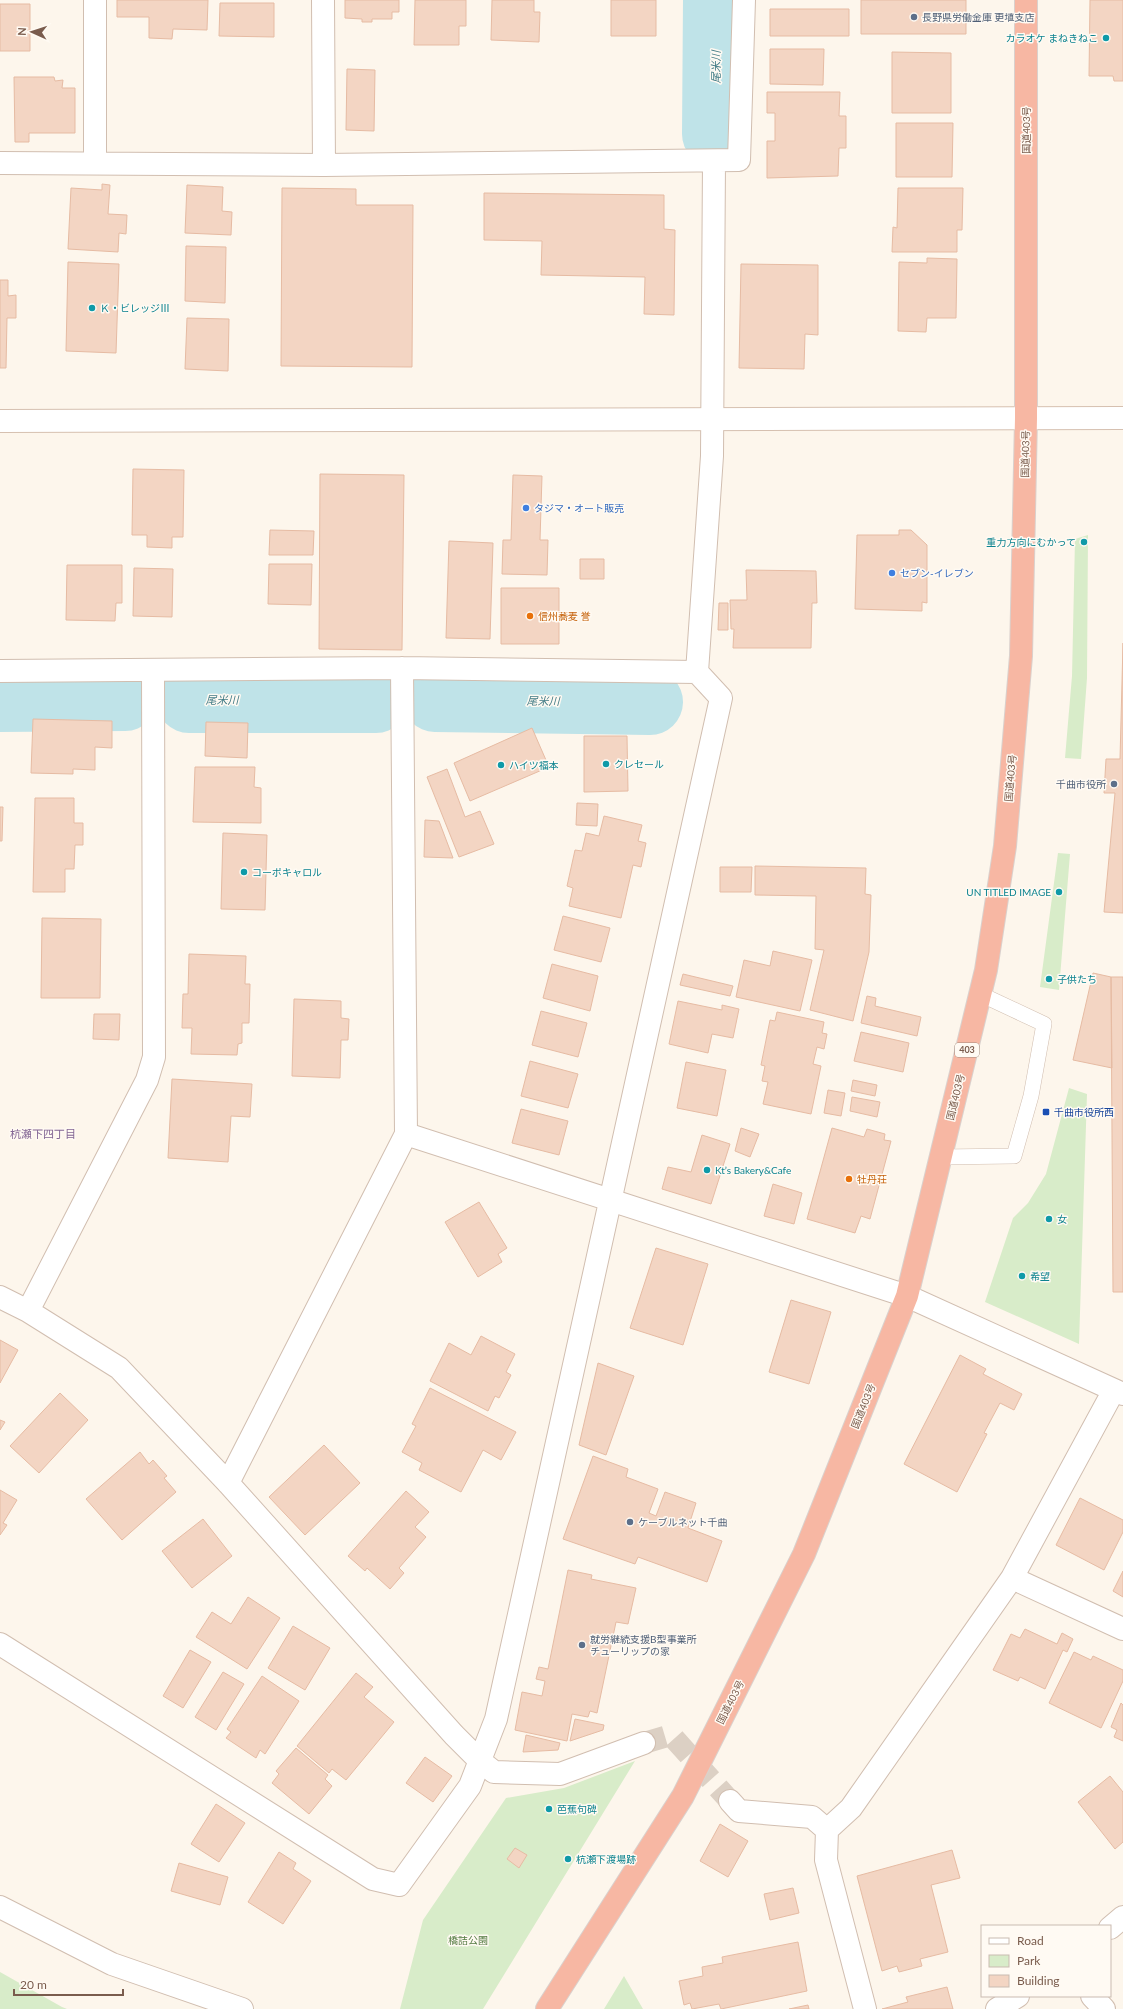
<svg xmlns="http://www.w3.org/2000/svg" width="1123" height="2009" font-family="Lato,'Noto Sans JP',sans-serif">
  <style>
    .green { fill: #d8ecc9 }
    .lines { fill: none; stroke-linecap: round; stroke-linejoin: round }
    .river { stroke: #bfe3e8; stroke-width: 66 }
    .building { fill: #f3d5c3; stroke: #e6bba3 }
    .street-tunnel { stroke: #dcd0c4; stroke-width: 22; stroke-dasharray: 22 11; stroke-linecap: butt }
    .lane-casing { stroke: #d1beb0; stroke-width: 16 }
    .street-casing { stroke: #d1beb0; stroke-width: 24 }
    .secondary-casing { stroke: #d6c0b0; stroke-width: 24 }
    .highway-casing { stroke: #dad1cd; stroke-width: 24 }
    .lane { stroke: #fff; stroke-width: 15 }
    .street { stroke: #fff; stroke-width: 22 }
    .secondary { stroke: #fff; stroke-width: 22 }
    .highway { stroke: #f7b7a3; stroke-width: 22 }
    .service-dot { fill: #5c6f8a; stroke: #fffaf3; stroke-width: 1.5 }
    .culture-dot { fill: #0f9aa8; stroke: #fffaf3; stroke-width: 1.5 }
    .shop-dot { fill: #3f7fe0; stroke: #fffaf3; stroke-width: 1.5 }
    .food-dot { fill: #e8710a; stroke: #fffaf3; stroke-width: 1.5 }
    .transit-dot { fill: #1a4fb4; stroke: #fffaf3; stroke-width: 1.5 }
    .labels { text-anchor: middle; stroke-width: 3; stroke-linejoin: round; paint-order: stroke }
    .shield { fill: #fffaf3; stroke: #a28b7f; stroke-width: 1 }
    .shield-label { font-size: 9px; font-weight: bold; fill: #7a5c4d }
    .service-label { font-size: 10px; fill: #4e5e75; stroke: #fffaf3; text-anchor: start }
    .culture-label { font-size: 10px; fill: #0d838f; stroke: #fffaf3; text-anchor: start }
    .street-label { font-size: 10px; fill: #7a5c4d; stroke: #fffaf3 }
    .shop-label { font-size: 10px; fill: #366cbe; stroke: #fffaf3; text-anchor: start }
    .food-label { font-size: 10px; fill: #c56008; stroke: #fffaf3; text-anchor: start }
    .transit-label { font-size: 10px; fill: #164399; stroke: #fffaf3; text-anchor: start }
    .park-label { font-size: 10px; fill: #537a41; stroke: #fffaf3 }
    .water-label { font-size: 11px; font-style: italic; fill: #437c86; stroke: #fffaf3 }
    .neighbourhood-label { font-size: 11px; fill: #846695; stroke: #fffaf3 }
  </style>
  <rect width="100%" height="100%" fill="#fdf6ec"/>
  <path class="green" d="M1088 535 1087 678 1081 759 1065 758 1072 676 1075 539Z
    M1058 853 1070 854 1059 990 1040 987Z
    M1069 1088 1087 1094 1079 1344 985 1302 1013 1218 1028 1203 1046 1174Z
    M635 1761 483 2009H400L423 1920 506 1798 564 1788Z
    M0 1972 62 2007 67 2009H0Z
    M624 1976 643 2009H604Z"/>
  <g class="lines">
    <path class="river" d="M715 134 716 0
      M0 699 125 698
      M435 699 650 702
      M189 700H376"/>
  </g>
  <path class="building" d="M117 0H208L207 30 173 29 172 39 149 38V17H117Z
    M345 0H399V12H392V19H372V22H362V19L345 18Z
    M415 0H466V26H459V45H414Z
    M492 0H534V12H540L539 42 491 40Z
    M611 0H656V36H611Z
    M861 0H966V34H861Z
    M1090 0H1123V81H1114L1113 76H1089Z
    M220 3H274V37L219 36Z
    M0 4H30V51H0Z
    M770 9H849V36H770Z
    M770 49H824L823 85 770 84Z
    M892 52 951 53V113H892Z
    M347 69 375 70 374 131 346 130Z
    M14 77H54L55 81 63 80 62 88H75V133H29V142H15Z
    M767 92H840L839 116H846V148H839L838 176 767 178V141H775V113H767Z
    M896 123H953L952 177H896Z
    M102 184 110 185 108 214 127 215 126 234 119 233 118 252 68 249 71 188 102 190Z
    M187 185 223 187 222 211 232 212 231 235 185 233Z
    M282 188 356 189V205H413L412 367 281 366Z
    M898 188H963L962 230H957V252H892L893 227 897 228Z
    M484 193 664 195V229L675 230 674 315 644 314 645 277 541 275 542 241 484 240Z
    M186 246 226 247 225 303 185 301Z
    M927 258 957 259 956 318H927L926 332 898 331 899 262 927 263Z
    M68 262 119 264 116 353 66 351Z
    M741 264 818 265V335L805 334 804 369 739 368Z
    M0 280H8V296L16 295V318H7L6 368H0Z
    M187 318 229 319 228 371 185 369Z
    M133 469 184 470 183 537H172V548L147 547V535H132Z
    M320 474 404 475 402 650 319 649Z
    M513 475 542 476 540 540H548L547 575 502 574 503 540H511Z
    M270 530 314 531 313 555H269Z
    M899 530H911L927 545V603L922 602V611L855 609 857 535H899Z
    M449 541 493 543 490 639 446 638Z
    M580 559H604V579H580Z
    M269 564H312L311 605 268 604Z
    M67 565H122V603H116L115 621 66 620Z
    M134 568 173 569 172 617 133 616Z
    M746 570 816 571 817 603H812L811 648H733L734 629H731L730 600H747Z
    M501 588H559V644H501Z
    M719 603H728V630H718Z
    M1123 643V913L1104 912 1115 793H1104L1106 759H1120Z
    M33 719 112 721V748L95 747V770L73 769V774L31 773Z
    M206 722 248 723 247 758 205 756Z
    M532 728 549 767 470 801 454 763Z
    M584 736H627L628 791 584 792Z
    M195 767H255L254 787 261 788V823L193 822Z
    M447 769 465 817 480 811 494 844 459 857 427 777Z
    M35 798H74V823H83V845H75L74 869H65V892H33Z
    M577 803 598 804 597 826 576 825Z
    M0 807H3L2 841H0Z
    M604 816 642 825 638 841 646 843 641 867 633 865 621 918 569 906 573 888 567 886 575 850 582 851 586 833 599 836Z
    M425 820 439 821 453 858 424 857Z
    M223 833 267 835 265 910 221 909Z
    M755 866 866 868 865 894 871 895 869 952 853 1021 810 1010 824 950 815 949 816 896 755 895Z
    M720 867H752L751 892H720Z
    M563 916 610 928 601 962 554 950Z
    M42 918 101 919 100 998H41Z
    M773 951 812 960 800 1011 736 997 744 960 770 966Z
    M189 954 246 956 245 984H250L249 1023H242V1043L238 1044 237 1055 191 1054 192 1028H182L183 994H188Z
    M552 964 598 976 590 1011 543 998Z
    M1093 973 1111 977 1112 1068 1073 1060Z
    M683 974 733 986 730 996 680 985Z
    M1111 977H1123V1292H1113Z
    M867 996 876 998 875 1006 921 1017 917 1036 861 1023Z
    M294 999 341 1001V1018L349 1019 348 1040H341L340 1078 292 1076Z
    M678 1001 722 1010V1005L739 1009 733 1038 712 1034 708 1053 669 1044Z
    M541 1011 587 1023 578 1057 532 1045Z
    M777 1012 824 1022 822 1033 827 1034 824 1049 817 1047 813 1064 821 1066 811 1114 763 1104 768 1082 762 1081 765 1066 761 1065 770 1020 775 1021Z
    M94 1014H120L119 1040 93 1039Z
    M861 1032 909 1043 903 1072 854 1061Z
    M530 1061 578 1074 568 1108 521 1096Z
    M686 1062 726 1070 717 1116 677 1108Z
    M172 1079 252 1084 250 1117 231 1116 228 1162 168 1158Z
    M853 1080 877 1085 875 1096 851 1091Z
    M828 1090 845 1093 841 1116 824 1113Z
    M852 1097 880 1102 877 1117 850 1111Z
    M521 1109 568 1121 559 1155 512 1143Z
    M741 1128 759 1134 750 1157 735 1151Z
    M832 1128 864 1137 867 1129 885 1134 884 1140 891 1141 870 1219 861 1216 855 1233 807 1219Z
    M702 1135 730 1144 711 1204 662 1189 668 1167 691 1172Z
    M773 1184 802 1193 794 1224 764 1216Z
    M479 1202 507 1248 498 1254 502 1262 478 1277 445 1222Z
    M656 1248 708 1264 683 1345 630 1328Z
    M791 1300 831 1312 809 1384 769 1372Z
    M481 1336 515 1354 506 1372 511 1375 499 1398 495 1396 488 1411 430 1381 449 1343 471 1355Z
    M0 1340 18 1350 0 1383Z
    M960 1355 986 1369 983 1374 1022 1394 1014 1410 1000 1403 984 1433 987 1434 957 1492 904 1464Z
    M598 1363 634 1376 606 1455 579 1445Z
    M430 1388 516 1432 501 1460 483 1450 461 1492 419 1470 422 1463 402 1452 416 1426 412 1424Z
    M60 1393 88 1420 39 1473 10 1446Z
    M0 1420 5 1422 0 1430Z
    M324 1445 360 1483 305 1535 269 1497Z
    M140 1452 149 1464 153 1460 167 1476 164 1478 176 1492 122 1540 86 1499Z
    M593 1456 628 1469 626 1477 658 1489 649 1513 656 1516 665 1492 696 1503 688 1528 722 1541 707 1582 638 1557 635 1564 563 1539Z
    M0 1490 17 1500 3 1523 7 1525 0 1535Z
    M406 1491 429 1512 415 1527 426 1537 399 1568 404 1573 390 1589 367 1568 365 1571 348 1556Z
    M1080 1498 1123 1520V1532L1104 1570 1056 1545Z
    M203 1519 232 1556 192 1588 162 1551Z
    M568 1570 592 1575 591 1579 636 1588 628 1624 616 1622 597 1713 590 1711 588 1717 572 1714 567 1741 515 1730 522 1692 542 1696 545 1681 536 1679 539 1667 548 1669Z
    M1123 1571V1597L1113 1591Z
    M248 1597 280 1618 247 1669 196 1637 212 1612 231 1624Z
    M293 1626 330 1648 305 1690 268 1668Z
    M1025 1629 1057 1644 1062 1633 1073 1639 1067 1652 1063 1650 1045 1689 1020 1677 1018 1681 993 1670 1011 1634 1020 1638Z
    M190 1650 211 1662 183 1708 163 1696Z
    M1074 1652 1091 1660 1093 1656 1123 1670V1681L1101 1728 1049 1703Z
    M223 1672 244 1684 216 1730 195 1717Z
    M356 1673 373 1687 364 1697 394 1722 346 1780 332 1769 329 1773 297 1746Z
    M262 1676 299 1701 265 1754 260 1750 256 1758 226 1738 231 1732 227 1729Z
    M1121 1703 1123 1705V1741L1114 1737 1117 1730 1111 1727Z
    M575 1719 604 1725 603 1730 570 1741Z
    M526 1735 560 1743 558 1750 523 1752Z
    M296 1748 328 1775 325 1779 332 1786 309 1814 272 1783 279 1774 276 1771Z
    M425 1757 452 1776 433 1802 406 1783Z
    M1110 1776 1123 1792V1842L1115 1849 1078 1802Z
    M216 1804 245 1823 219 1862 191 1844Z
    M720 1824 748 1841 728 1877 700 1861Z
    M515 1848 527 1855 519 1868 507 1859Z
    M952 1850 960 1878 931 1885 948 1952 920 1959 922 1966 899 1972 897 1966 882 1971 857 1876Z
    M279 1852 296 1863 293 1869 311 1881 283 1924 248 1902Z
    M179 1863 228 1877 220 1905 171 1891Z
    M793 1888 799 1913 770 1920 764 1894Z
    M798 1942 807 1991 721 2009 719 2004 692 2009 690 2003 684 2005 679 1981 703 1976 702 1967 723 1963 722 1957Z
    M947 1987 953 2009H882L908 2002 906 1997Z
    M808 2005 809 2009H789Z"/>
  <g class="lines">
    <path class="street-tunnel" d="M644 1743 671 1735 730 1801"/>
    <defs>
      <path id="lane" d="M941 1157 1014 1156 1031 1096 1044 1024 980 994"/>
      <path id="street" d="M95 0V162
        M323 0 324 165
        M0 163 324 165 739 160 744 0
        M0 671 402 668 697 672 721 698 496 1719 470 1786 399 1885 373 1879 0 1644
        M697 672 712 456 714 162
        M406 1134 907 1296 1123 1394
        M0 1297 28 1311 119 1368 228 1483 454 1735 480 1761 494 1772 560 1774 644 1743
        M28 1311 147 1080 154 1057 153 670
        M228 1483 406 1134 402 668
        M1012 1578 1123 1629
        M730 1801 739 1811 812 1817 827 1830
        M0 1907 112 1964 242 2009
        M1110 1928 1123 1917
        M1092 1996 1104 2009
        M865 2009 826 1860 827 1830 851 1808 1012 1578 1114 1390
        M997 2009 1018 1996"/>
      <path id="secondary" d="M0 421 1123 418"/>
      <path id="highway" d="M547 2009 683 1796 804 1554 907 1296 986 970 1005 846 1021 656 1026 418V0"/>
    </defs>
    <use href="#lane" class="lane-casing"/>
    <use href="#street" class="street-casing"/>
    <use href="#secondary" class="secondary-casing"/>
    <use href="#highway" class="highway-casing"/>
    <use href="#lane" class="lane"/>
    <use href="#street" class="street"/>
    <use href="#secondary" class="secondary"/>
    <use href="#highway" class="highway"/>
  </g>
  <g class="service-dot">
    <circle cx="914" cy="17" r="4"/>
    <circle cx="1114" cy="784" r="4"/>
    <circle cx="630" cy="1522" r="4"/>
    <circle cx="582" cy="1645" r="4"/>
  </g>
  <g class="culture-dot">
    <circle cx="1106" cy="38" r="4"/>
    <circle cx="92" cy="308" r="4"/>
    <circle cx="1084" cy="542" r="4"/>
    <circle cx="606" cy="764" r="4"/>
    <circle cx="501" cy="765" r="4"/>
    <circle cx="244" cy="872" r="4"/>
    <circle cx="1059" cy="892" r="4"/>
    <circle cx="1049" cy="979" r="4"/>
    <circle cx="707" cy="1170" r="4"/>
    <circle cx="1049" cy="1219" r="4"/>
    <circle cx="1022" cy="1276" r="4"/>
    <circle cx="549" cy="1809" r="4"/>
    <circle cx="568" cy="1859" r="4"/>
  </g>
  <g class="shop-dot">
    <circle cx="526" cy="508" r="4"/>
    <circle cx="892" cy="573" r="4"/>
  </g>
  <g class="food-dot">
    <circle cx="530" cy="616" r="4"/>
    <circle cx="849" cy="1179" r="4"/>
  </g>
  <rect class="transit-dot" x="1042" y="1108" width="8" height="8" rx="2"/>
  <g class="labels">
    <rect class="shield" x="955" y="1043" width="24" height="14" rx="3"/>
    <g class="shield-label">
      <text x="967" y="1053">403</text>
    </g>
    <g class="service-label">
      <text x="922" y="21">長野県労働金庫 更埴支店</text>
      <text x="1106" y="788" text-anchor="end">千曲市役所</text>
      <text x="638" y="1526">ケーブルネット千曲</text>
      <text x="590" y="1643">就労継続支援B型事業所<tspan x="590" dy="12">チューリップの家</tspan></text>
    </g>
    <g class="culture-label">
      <text x="1098" y="42" text-anchor="end">カラオケ まねきねこ</text>
      <text x="100" y="312">Ｋ・ビレッジⅢ</text>
      <text x="1076" y="546" text-anchor="end">重力方向にむかって</text>
      <text x="614" y="768">クレセール</text>
      <text x="509" y="769">ハイツ福本</text>
      <text x="252" y="876">コーポキャロル</text>
      <text x="1051" y="896" text-anchor="end">UN TITLED IMAGE</text>
      <text x="1057" y="983">子供たち</text>
      <text x="715" y="1174">Kt’s Bakery&amp;Cafe</text>
      <text x="1057" y="1223">女</text>
      <text x="1030" y="1280">希望</text>
      <text x="557" y="1813">芭蕉句碑</text>
      <text x="576" y="1863">杭瀬下渡場跡</text>
    </g>
    <g class="street-label">
      <text transform="translate(1026 130) rotate(-90)" y="4">国道403号</text>
      <text transform="translate(1025 454) rotate(-89)" y="4">国道403号</text>
      <text transform="translate(1010 778) rotate(-85)" y="4">国道403号</text>
      <text transform="translate(955 1097) rotate(-76)" y="4">国道403号</text>
      <text transform="translate(863 1406) rotate(-68)" y="4">国道403号</text>
      <text transform="translate(730 1702) rotate(-63)" y="4">国道403号</text>
    </g>
    <g class="shop-label">
      <text x="534" y="512">タジマ・オート販売</text>
      <text x="900" y="577">セブン-イレブン</text>
    </g>
    <g class="food-label">
      <text x="538" y="620">信州蕎麦 誉</text>
      <text x="857" y="1183">牡丹荘</text>
    </g>
    <g class="transit-label">
      <text x="1054" y="1116">千曲市役所西</text>
    </g>
    <g class="park-label">
      <text x="468" y="1944">橋詰公園</text>
    </g>
    <g class="water-label">
      <text transform="translate(716 67) rotate(-90)" y="4">尾米川</text>
      <text x="222" y="704">尾米川</text>
      <text transform="translate(543 701) rotate(1)" y="4">尾米川</text>
    </g>
    <g class="neighbourhood-label">
      <text x="43" y="1138">杭瀬下四丁目</text>
    </g>
  </g>
  <rect x="981" y="1925" width="130" height="72" fill="#fffaf3" stroke="#cabbb1"/>
  <rect x="989" y="1938" width="20" height="6" fill="#ffffff" stroke="#cabbb1"/>
  <text x="1017" y="1945" font-size="12" fill="#7a5c4d">Road</text>
  <rect x="989" y="1955" width="20" height="12" fill="#d8ecc9" stroke="#cabbb1"/>
  <text x="1017" y="1965" font-size="12" fill="#7a5c4d">Park</text>
  <rect x="989" y="1975" width="20" height="12" fill="#f3d5c3" stroke="#cabbb1"/>
  <text x="1017" y="1985" font-size="12" fill="#7a5c4d">Building</text>
  <g transform="translate(32 32) rotate(273)" stroke="#fffaf3" stroke-width="3" paint-order="stroke">
  <path d="M0-3L7 15L0 10L-7 15Z" fill="#7a5c4d"/>
  <text y="-6" font-size="11" font-weight="bold" text-anchor="middle" fill="#7a5c4d">N</text>
  </g>
  <path d="M14 1989v6h109v-6" fill="none" stroke="#7a5c4d" stroke-width="2"/>
  <text x="20" y="1989" font-size="12" fill="#7a5c4d" stroke="#fffaf3" stroke-width="3" paint-order="stroke">20 m</text>
</svg>
